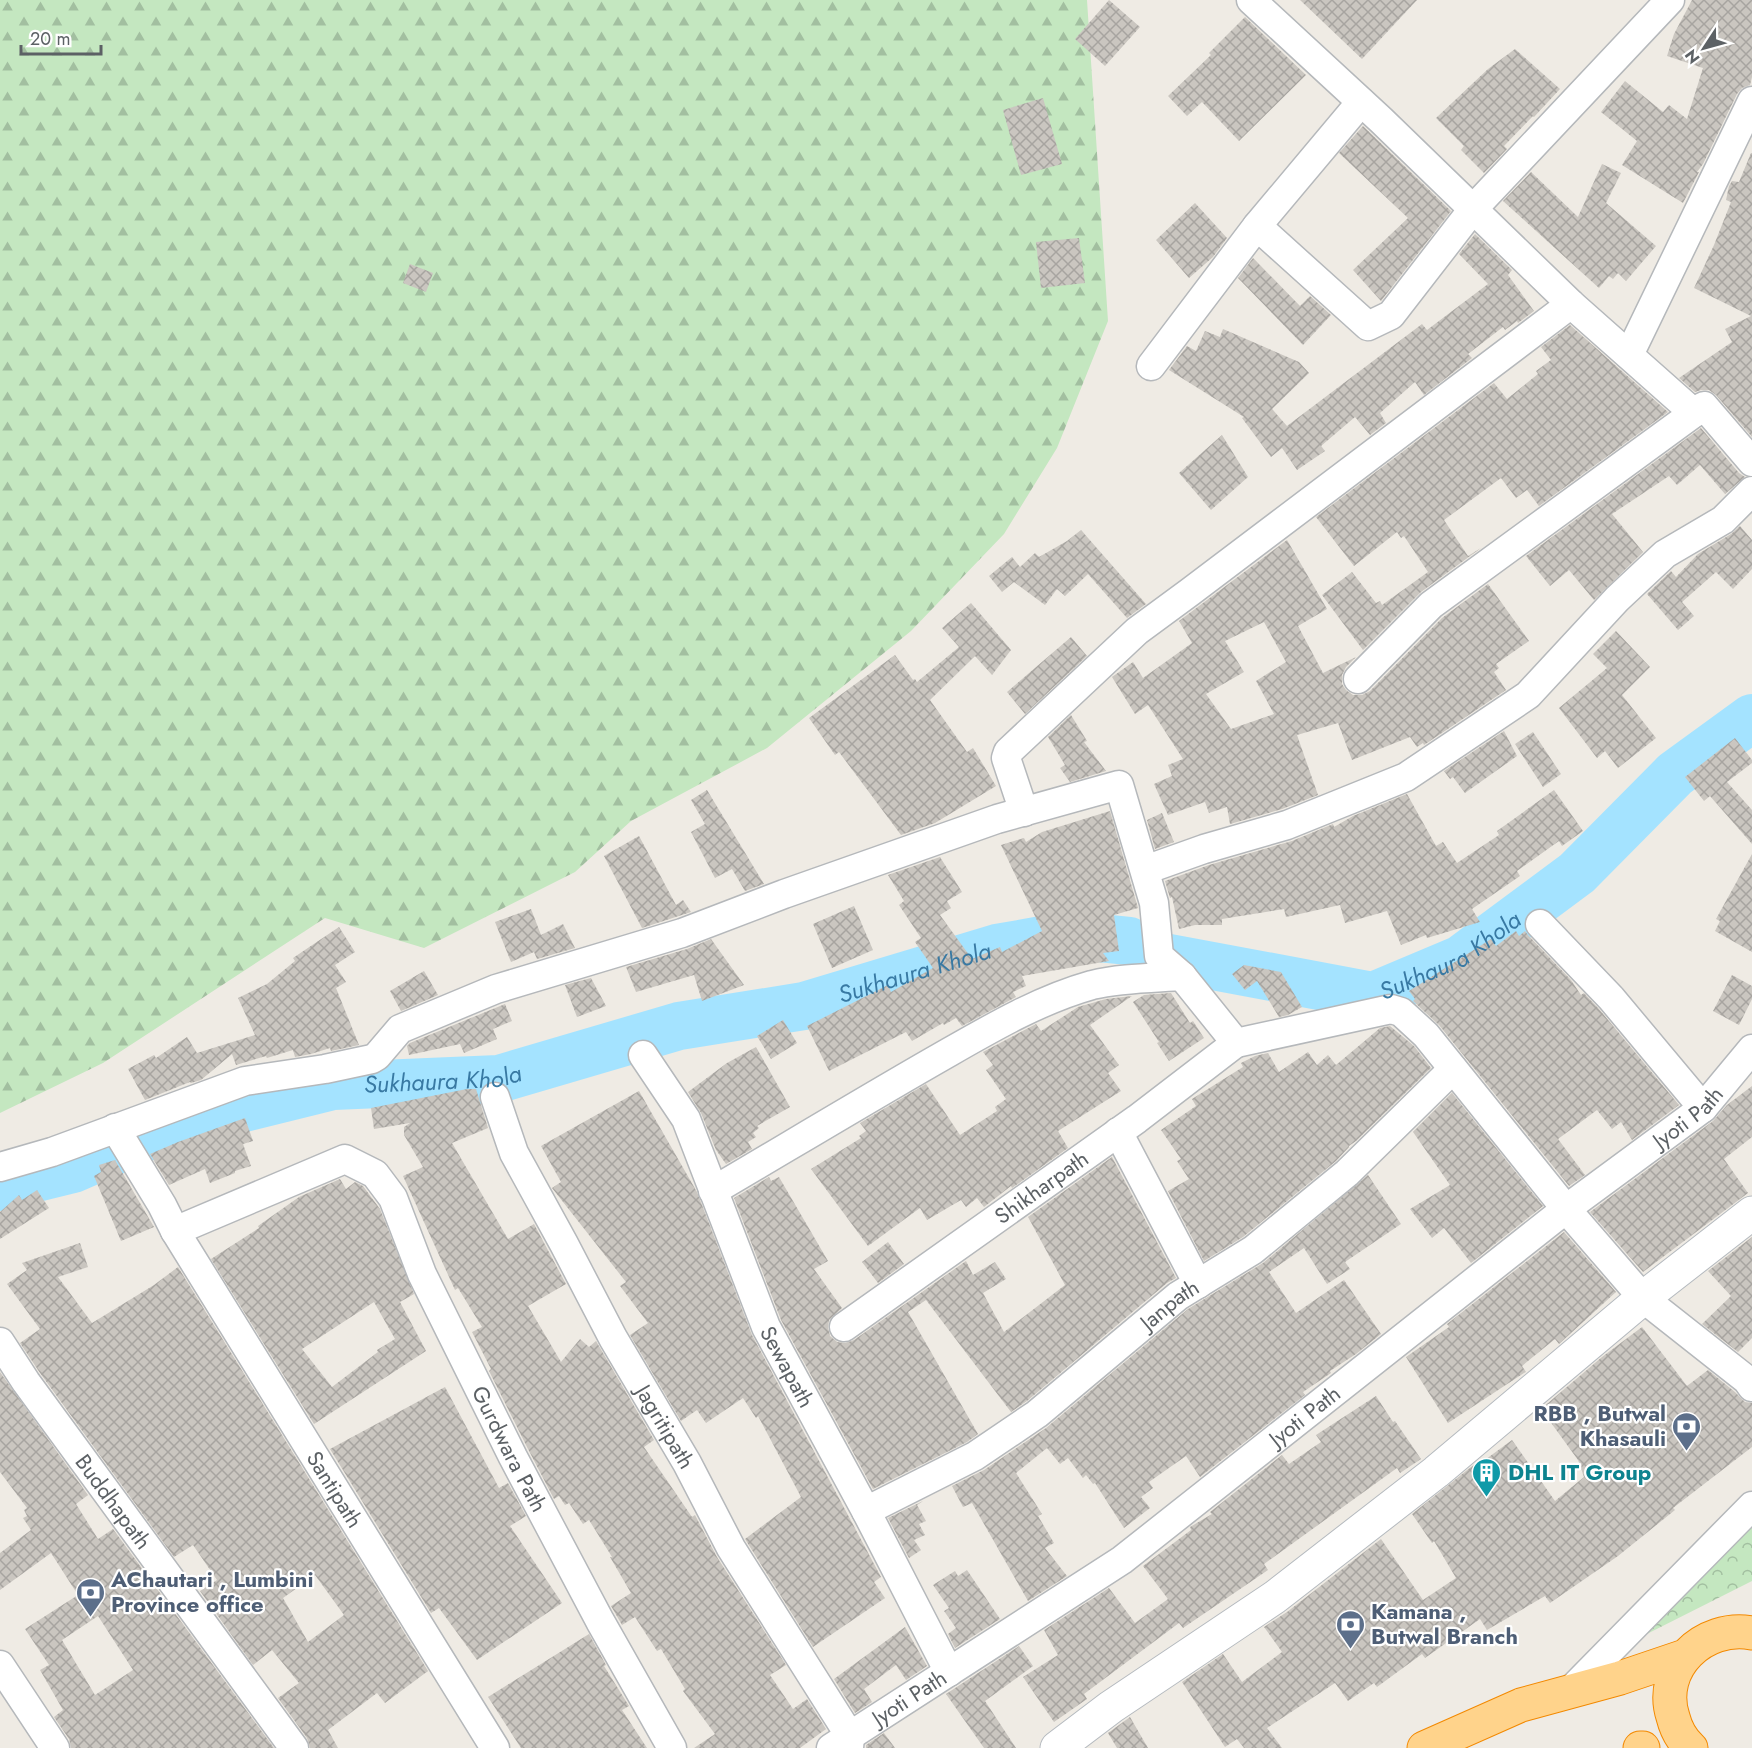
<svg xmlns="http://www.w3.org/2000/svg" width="1752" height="1748" font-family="Jost,sans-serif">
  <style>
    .forest { fill: url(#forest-firs) }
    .park { fill: url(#park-crowns) }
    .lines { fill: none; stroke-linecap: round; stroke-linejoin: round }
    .river { stroke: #a4e3ff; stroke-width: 48 }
    .building { fill: url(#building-cross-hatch); fill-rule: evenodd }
    .street-casing { stroke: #b5b8bb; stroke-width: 31 }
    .secondary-casing { stroke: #b5babf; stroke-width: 35 }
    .highway-casing { stroke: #f38900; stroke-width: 35 }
    .street { stroke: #fff; stroke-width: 28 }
    .secondary { stroke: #fff; stroke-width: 33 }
    .highway { stroke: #ffd38b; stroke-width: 33 }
    .labels { text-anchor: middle; stroke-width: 4.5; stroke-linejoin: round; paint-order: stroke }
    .street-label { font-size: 22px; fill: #5c6165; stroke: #fff }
    .service-label { font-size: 22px; font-weight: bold; fill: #4e5e75; stroke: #fff; text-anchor: start }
    .culture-label { font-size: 22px; font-weight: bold; fill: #0d838f; stroke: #fff; text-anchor: start }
    .water-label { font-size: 24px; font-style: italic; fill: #3879a3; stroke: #fff }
  </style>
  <defs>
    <pattern id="forest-firs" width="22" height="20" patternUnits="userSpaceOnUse" patternTransform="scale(1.5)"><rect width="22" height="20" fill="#c4e7c0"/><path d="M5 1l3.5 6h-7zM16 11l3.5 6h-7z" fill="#a2bfa0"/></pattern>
    <pattern id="park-crowns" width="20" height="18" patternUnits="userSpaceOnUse" patternTransform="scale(1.5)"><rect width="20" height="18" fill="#c4e7c0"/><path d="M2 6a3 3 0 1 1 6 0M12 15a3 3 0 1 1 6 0" fill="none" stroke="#a2bfa0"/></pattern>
    <pattern id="building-cross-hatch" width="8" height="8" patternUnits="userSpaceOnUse" patternTransform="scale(1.5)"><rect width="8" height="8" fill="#cac6c0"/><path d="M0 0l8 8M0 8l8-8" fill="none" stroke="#a7a4a0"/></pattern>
  </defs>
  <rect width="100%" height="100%" fill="#efebe4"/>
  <path class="forest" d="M0 0H1087L1108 321 1057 448 1004 534 911 631 767 748 631 821 575 872 424 948 325 918 103 1063 0 1113Z"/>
  <path class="park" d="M1752 1506V1581L1621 1647Z"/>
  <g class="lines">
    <path class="river" id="s1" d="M0 1187 73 1169 172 1126 333 1086 499 1079 679 1026 804 1006 997 948 1070 935 1129 941 1159 956 1373 996 1461 959 1577 873 1675 774 1752 718"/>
  </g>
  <path class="building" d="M1109 0 1140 27 1105 66 1075 39Z
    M1300 0H1417L1362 59Z
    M1692 0H1752V77L1750 85 1742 88 1737 94 1703 164 1697 172H1699L1683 203 1622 165 1637 141 1601 112 1625 81 1663 112 1669 105 1687 119 1703 68 1667 56 1674 34Z
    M1245 17 1306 75 1239 141 1202 102 1187 116 1168 96 1211 55 1209 53Z
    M1515 49 1560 89 1534 117 1533 116 1504 146 1507 149 1484 173 1461 150 1464 146 1436 118 1488 69Z
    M1043 98 1062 164 1021 175 1003 110Z
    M1363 126 1451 211 1381 301 1353 270 1408 218 1339 153Z
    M1751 153H1752V437L1716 395 1709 390H1701L1695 392 1679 378 1732 342 1725 329 1751 316 1694 288 1714 245 1731 202 1726 200 1729 186 1732 181 1739 182Z
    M1602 164 1621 173 1606 203 1656 246 1626 281 1618 273 1613 279 1609 276 1599 288 1503 201 1531 172 1578 217Z
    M1195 203 1227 238 1213 257 1189 278 1156 240Z
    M1475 234 1512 270 1508 275 1534 311 1518 323 1517 321 1505 330 1503 327 1468 354 1472 358 1424 395 1415 382 1380 413 1386 423 1370 435 1355 417 1321 446 1325 451 1297 470 1282 448 1271 457 1242 418 1244 417 1169 370 1187 346 1196 351 1205 331 1220 337 1223 329 1299 362 1309 373 1272 409 1287 426 1422 324 1427 330 1488 284 1459 254Z
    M1079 238 1085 283 1041 288 1036 242Z
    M1253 258 1300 306 1310 296 1331 315 1303 345 1238 278Z
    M410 264 433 273 426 292 403 283Z
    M1570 325 1668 412 1539 506 1527 490 1516 498 1501 478 1444 520 1468 556 1481 548 1421 592 1363 650 1322 595 1352 572 1376 603 1380 601 1382 605 1428 572 1404 536 1401 538 1397 532 1354 566 1316 517 1494 383 1507 399 1538 374 1536 371 1551 360 1541 347Z
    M1701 428 1739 473 1745 477 1725 494 1700 465 1677 485 1669 476 1612 514 1643 552 1594 600 1569 570 1550 586 1526 556Z
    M1222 435 1248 477 1211 510 1179 473Z
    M1740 526 1752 540V569L1733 589 1716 572 1682 602 1694 616 1678 630 1647 594 1671 571 1676 577 1698 554 1731 534Z
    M1081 530 1146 604 1127 618 1088 574 1065 596 1057 589 1045 605 1014 582 1002 592 989 576 1012 557 1020 567 1035 553 1039 557 1067 541Z
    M1287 540 1327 609 1298 626 1323 673 1356 657 1346 667 1342 675V684L1346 690 1353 695H1362L1370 691 1442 618 1488 584 1529 641 1496 664 1499 668 1494 672 1506 690 1424 745 1423 743 1417 747 1410 737 1352 760 1338 723 1297 735 1318 795 1282 809 1230 824 1227 807 1209 813 1205 802 1168 815 1154 784 1172 776 1168 765 1183 759 1148 705 1135 714 1112 677 1133 662 1143 678 1192 643 1179 621ZM1264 622 1286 662 1256 681 1274 714 1231 729 1206 694 1244 672 1225 641Z
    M971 603 1011 650 992 675 975 656 930 700 967 752 973 748 996 786 935 823 901 835 839 752 835 755 809 718 895 655 913 680 915 679 917 682 959 647 942 628Z
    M1616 631 1650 667 1622 695 1656 738 1618 768 1605 751 1597 758 1559 708 1607 668 1593 654Z
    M1071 637 1087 656 1025 714 1007 692Z
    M1071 715 1087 741 1084 742 1106 771 1070 782 1060 768 1065 765 1048 737Z
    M1504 731 1517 756 1465 793 1453 777 1450 779 1444 771Z
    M1533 732 1561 774 1543 787 1515 744Z
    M1735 738 1752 760V763L1727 782 1752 810V844L1710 796 1704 801 1685 777Z
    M707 790 764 884 745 891 732 869 715 878 691 832 705 824 691 800Z
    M1554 790 1583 831 1562 846 1559 841 1517 871 1520 876 1472 909 1480 922 1427 938 1426 935 1401 945 1387 911 1345 923 1340 905 1286 917 1284 909 1222 919V925H1195L1179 929 1172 897 1170 898 1165 881 1209 865 1292 841 1333 824 1334 827 1353 816 1407 794 1436 846 1443 842 1457 863 1499 835 1497 831Z
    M1110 811 1138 908 1114 915 1119 951 1103 953 1109 961 1022 976 1026 986 1013 992 1016 997 962 1026 956 1018 944 1025 943 1023 912 1041 906 1032 829 1071 807 1026 888 985 891 992 933 968 915 942 921 938 899 905 904 901 888 875 940 857 962 892 947 901 951 908 940 915 972 959 1000 947 1002 952 1042 931 1001 845 1024 838 1026 842 1042 832Z
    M1162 813 1174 842 1155 849 1147 820Z
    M639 836 676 905 683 900 691 912 642 928 604 856Z
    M1752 854V952L1715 931 1720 921 1716 919Z
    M854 906 873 950 832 968 813 924Z
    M531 909 541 935 563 924 575 948 537 959 534 952 511 962 495 922Z
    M339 927 355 952 335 965 346 982 336 988 359 1045 331 1051 330 1048 311 1054 295 1057 293 1050 267 1058 266 1056 236 1065 232 1054 201 1080 191 1083 190 1082 145 1100 128 1069 154 1055 156 1058 187 1037 197 1053 255 1035 238 998 267 984 295 961 293 958Z
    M1516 931 1519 936 1525 931 1528 935 1571 980 1581 995 1584 993 1599 1009 1679 1105 1632 1140 1621 1122 1612 1129 1597 1110 1558 1139 1585 1175 1569 1186 1439 1025 1413 1001 1415 999 1409 991 1491 939 1496 946Z
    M711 939 744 985 702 1001 694 975 636 992 626 967 687 949Z
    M1244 965 1281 972 1302 1007 1288 1015 1279 1017 1257 981 1245 990 1232 974Z
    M424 971 438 995 401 1011 390 991Z
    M1732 975 1752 986V999L1739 1025 1713 1011Z
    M591 978 606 1006 577 1017 565 985Z
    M1171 993 1190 1023 1193 1021 1204 1038 1169 1061 1157 1043 1159 1042 1133 1002 1144 995Z
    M1132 996 1090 1025 1119 1065 1108 1073 1121 1091 1058 1131 1068 1148 1012 1188 1011 1186 984 1207 977 1198 966 1207 961 1200 927 1220 920 1208 868 1246 811 1169 861 1138 859 1136 866 1131 860 1123 926 1084 960 1135 997 1111 995 1107 1006 1099 986 1070 993 1065 983 1052 1036 1024 1041 1031 1078 1007 1106 999Z
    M505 1004 512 1021 493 1029 497 1039 464 1053 460 1044 409 1055 407 1046 410 1043Z
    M783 1020 797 1043 771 1059 757 1036Z
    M1390 1026 1414 1046 1431 1068 1356 1141 1349 1146V1147L1336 1161 1243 1237 1204 1261 1168 1191 1189 1179 1177 1161 1181 1159 1161 1130 1196 1106 1192 1099 1243 1067 1241 1063 1255 1056 1268 1053 1279 1072 1308 1052 1317 1065 1328 1055 1336 1065 1380 1028Z
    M756 1047 790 1107 757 1126 759 1128 753 1133 756 1137 748 1142 752 1149 726 1164 716 1150 701 1113 688 1092 727 1063Z
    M1752 1086V1137L1724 1159 1748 1193 1643 1272 1590 1212 1713 1121 1727 1105Z
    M467 1089H476L488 1128 452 1143 508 1239 534 1224 566 1284 528 1306 561 1362 580 1339 589 1347 596 1341 654 1440 644 1447 692 1517 695 1515 717 1557 786 1665 770 1675 793 1709 807 1699 826 1729 800 1748H694L715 1734 683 1691 685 1689 661 1649 657 1651 635 1617 622 1625 611 1606 631 1593 610 1557H612L589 1520 583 1524 569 1503 565 1505 559 1496 554 1499 528 1449 489 1371 491 1369 472 1332 482 1327 458 1288 455 1290 403 1176 423 1167 404 1135V1127L410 1123 374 1129 371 1108Z
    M639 1091 697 1192 752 1335 881 1577 874 1582 885 1598 813 1647 745 1539 801 1497 758 1416 756 1418 743 1398 706 1423 697 1410 681 1421 630 1335 648 1323 620 1286 626 1282 552 1188 561 1182 541 1146Z
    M1452 1093 1543 1206 1471 1263 1444 1228 1432 1238 1410 1209 1450 1185 1413 1132Z
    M245 1118 253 1141 243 1144 251 1166 235 1171V1173L210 1183 205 1169 169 1185 150 1154 178 1142Z
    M1112 1157 1176 1278 1167 1283 1027 1401 1011 1412 926 1300 908 1312 978 1434 967 1442 873 1489 781 1320 734 1198 769 1177 771 1181 779 1177 828 1261 814 1269 842 1308 829 1320 828 1328 830 1336 837 1342 845 1343 854 1340 966 1261 973 1275 995 1262 1006 1279 983 1293 1004 1332 1065 1285 1028 1217Z
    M115 1160 154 1227 121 1241 94 1176 101 1172 99 1165Z
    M1368 1175 1401 1224 1345 1262 1350 1269 1327 1284 1304 1248 1269 1272 1296 1313 1344 1280 1381 1334 1356 1354 1330 1371 1331 1373 1303 1392 1305 1395 1200 1477 1186 1456 1149 1482 1153 1488 1141 1497 1150 1508 1124 1528 1095 1483 1093 1484 1086 1475 1083 1478 1068 1458 1060 1464 1047 1448 1016 1473 1042 1514 1038 1516 1054 1543 1045 1548 1067 1576 1028 1601 972 1503 963 1507 952 1486 984 1470 1046 1428 1188 1309 1263 1263Z
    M340 1179 346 1189 355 1182 363 1186 380 1209 414 1294 400 1302 426 1351 314 1424 211 1259 259 1228 258 1226 299 1197ZM374 1302 395 1339 377 1350 378 1352 332 1387 302 1349Z
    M37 1190 49 1208 0 1239V1212L19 1195 22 1200Z
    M1564 1232 1616 1292 1559 1344 1555 1339 1522 1366 1526 1372 1524 1373 1448 1423 1406 1357 1449 1327 1447 1324Z
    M1752 1237V1338L1738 1352 1702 1324 1731 1296 1708 1271Z
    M888 1242 904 1264 878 1283 862 1262Z
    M80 1243 88 1267 58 1277 92 1323 154 1285 178 1267 428 1671 385 1703 377 1693 328 1730 338 1748H310L307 1738 278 1698 299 1683 272 1650 253 1665 200 1591 217 1580 193 1545 174 1557 40 1373 20 1343 40 1329 7 1284 27 1270 22 1263ZM315 1575 344 1615 308 1642 283 1598Z
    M1642 1327 1687 1386 1708 1370 1735 1392 1745 1402 1752 1403V1447L1673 1508 1675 1510 1618 1556 1550 1603 1545 1596 1487 1630 1480 1619 1425 1658 1422 1654 1377 1687 1374 1683 1348 1701 1335 1683 1267 1728 1282 1748H1244L1237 1739 1225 1747 1182 1682 1223 1654 1242 1682 1282 1652 1264 1627 1287 1612 1381 1539 1423 1600 1456 1578 1434 1541 1432 1543 1412 1514 1476 1463 1478 1465 1512 1440 1555 1501 1584 1477 1578 1460 1541 1409 1602 1357Z
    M0 1372 88 1495 76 1504 98 1539 113 1529 274 1748H71L69 1739 54 1717 63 1710 40 1670 49 1665 25 1629 78 1595 51 1553 0 1590V1553L31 1530 23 1518 27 1516 24 1510 27 1508 0 1472ZM98 1616 133 1670 95 1695 62 1640Z
    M445 1387 499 1488 508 1483 526 1516 510 1526 562 1603 477 1660 439 1608 431 1613 330 1449Z
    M1376 1396 1393 1422 1395 1421 1421 1459 1400 1473 1397 1468 1264 1564 1268 1570 1183 1628 1179 1623 1084 1694 1087 1699 1054 1722 1023 1677 1058 1655 1044 1630 1109 1588 1135 1623 1168 1599 1143 1566 1191 1530 1190 1527 1212 1514 1210 1512 1282 1455 1289 1464 1321 1442 1316 1435Z
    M923 1501 917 1505 926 1521 919 1524 925 1535 914 1540 921 1550 909 1558 888 1518Z
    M967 1570 1000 1619 955 1648 948 1634 956 1628 944 1611 949 1608 933 1585 955 1571 958 1576Z
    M905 1627 927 1666 906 1680 896 1665 864 1689 872 1702 855 1713 834 1679Z
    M589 1634 606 1665 604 1666 629 1706 622 1710 647 1748H521L488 1697Z
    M1019 1646 1033 1666 985 1701 1016 1748H984L946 1694Z
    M1130 1717 1148 1748H1117L1108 1733Z
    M884 1733 895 1748H866V1745Z"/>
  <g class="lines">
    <defs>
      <g id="street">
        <path d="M1251 0 1381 120 1571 304 1694 413 1704 406 1752 462"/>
        <path d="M1257 226 1368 326 1391 315 1473 209 1670 0"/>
        <path d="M1629 355 1752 101"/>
        <path d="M1151 366 1257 226 1361 102"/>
        <path d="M1358 679 1431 605 1694 413"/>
        <path d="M1024 812 1006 758 1008 752 1137 631 1190 592 1571 304"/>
        <path d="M1145 870 1204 849 1287 825 1406 777 1528 695 1617 599 1665 554 1723 520 1752 491"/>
        <path d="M1540 924 1611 998 1703 1108"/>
        <path id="s2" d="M643 1055 686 1119 766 1327 866 1511 949 1672"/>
        <path id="s3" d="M495 1097 514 1153 564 1244 613 1338 687 1463 731 1548 850 1736 849 1748"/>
        <path id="s4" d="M115 1128 162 1205 175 1231 495 1748"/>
        <path d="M1118 1132 1198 1284"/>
        <path d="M0 1167 52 1152 245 1081 325 1069 372 1059 377 1056 400 1029 496 989 682 933 784 894 997 819 1119 785 1154 903 1159 956 1182 976 1236 1043 1391 1009 1401 1012 1426 1035 1566 1209 1643 1298 1747 1380 1752 1387"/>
        <path d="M713 1191C786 1148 859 1104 932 1062 983 1033 1035 1001 1092 985 1121 978 1153 978 1182 976"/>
        <path id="s5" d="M175 1231 345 1159 375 1174 393 1198 422 1274 513 1457 600 1621 672 1748"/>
        <path id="s6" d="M844 1327 1137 1119 1236 1043"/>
        <path id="s7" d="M0 1342 26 1382 294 1748"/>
        <path id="s8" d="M866 1511 975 1456 1037 1414 1178 1296 1253 1250 1347 1173 1453 1069"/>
        <path d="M0 1665 55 1748"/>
        <path d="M1571 1690 1752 1506"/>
        <path id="s9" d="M831 1748 1122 1560 1566 1209 1703 1108 1752 1049"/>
      </g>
      <path id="secondary" d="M1057 1748 1111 1707 1275 1597 1436 1472 1643 1298 1752 1213"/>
      <path id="highway" d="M1424 1748 1521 1705 1620 1678 1685 1656
        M1640 1748H1643
        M1691 1748C1682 1740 1676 1729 1673 1717 1657 1668 1704 1624 1752 1633"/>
    </defs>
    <use href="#street" class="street-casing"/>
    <use href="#secondary" class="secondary-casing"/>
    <use href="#highway" class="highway-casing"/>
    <use href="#street" class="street"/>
    <use href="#secondary" class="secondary"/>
    <use href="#highway" class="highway"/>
  </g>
  <defs>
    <symbol id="bank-pin" viewBox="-11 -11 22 30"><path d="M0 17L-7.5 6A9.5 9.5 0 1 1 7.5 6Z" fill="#5c6f8a" stroke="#fff"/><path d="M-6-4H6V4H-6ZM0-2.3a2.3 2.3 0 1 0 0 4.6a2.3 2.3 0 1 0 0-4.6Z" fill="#fff"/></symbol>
    <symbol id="building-pin" viewBox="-11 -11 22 30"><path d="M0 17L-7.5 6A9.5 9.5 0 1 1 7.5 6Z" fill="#0f9aa8" stroke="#fff"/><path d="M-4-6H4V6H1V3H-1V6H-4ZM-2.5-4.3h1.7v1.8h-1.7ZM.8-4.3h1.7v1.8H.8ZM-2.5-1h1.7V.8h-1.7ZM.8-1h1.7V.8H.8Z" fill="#fff"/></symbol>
  </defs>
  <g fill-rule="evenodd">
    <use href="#bank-pin" x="1670" y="1410" width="33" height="45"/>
    <use href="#building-pin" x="1470" y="1456" width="33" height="45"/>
    <use href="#bank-pin" x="74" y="1576" width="33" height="45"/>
    <use href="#bank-pin" x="1334" y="1608" width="33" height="45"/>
  </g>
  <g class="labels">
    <g class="street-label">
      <text dy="8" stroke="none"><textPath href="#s9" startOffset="1065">Jyoti Path</textPath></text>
      <text dy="8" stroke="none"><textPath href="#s6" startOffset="242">Shikharpath</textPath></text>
      <text dy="8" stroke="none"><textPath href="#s8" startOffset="369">Janpath</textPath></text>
      <text dy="8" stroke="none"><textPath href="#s2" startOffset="345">Sewapath</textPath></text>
      <text dy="8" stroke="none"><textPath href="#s9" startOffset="579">Jyoti Path</textPath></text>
      <text dy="8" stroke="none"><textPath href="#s3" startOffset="372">Jagritipath</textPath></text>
      <text dy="8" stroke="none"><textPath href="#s5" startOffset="525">Gurdwara Path</textPath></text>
      <text dy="8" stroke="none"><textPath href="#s4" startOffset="423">Santipath</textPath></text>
      <text dy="8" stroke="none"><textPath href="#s7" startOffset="196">Buddhapath</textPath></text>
      <text dy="8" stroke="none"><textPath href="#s9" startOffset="93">Jyoti Path</textPath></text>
    </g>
    <g class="service-label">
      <text x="1666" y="1421" text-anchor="end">RBB , Butwal<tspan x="1666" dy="25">Khasauli</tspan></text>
      <text x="111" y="1587">AChautari , Lumbini<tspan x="111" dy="25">Province office</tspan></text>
      <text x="1371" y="1619">Kamana ,<tspan x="1371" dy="25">Butwal Branch</tspan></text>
    </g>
    <g class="culture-label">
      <text x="1508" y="1480">DHL IT Group</text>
    </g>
    <g class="water-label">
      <text dy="8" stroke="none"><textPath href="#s1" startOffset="1503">Sukhaura Khola</textPath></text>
      <text dy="8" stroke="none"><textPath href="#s1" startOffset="945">Sukhaura Khola</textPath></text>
      <text dy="8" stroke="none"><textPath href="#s1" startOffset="459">Sukhaura Khola</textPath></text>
    </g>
  </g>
  <g transform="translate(1704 48) rotate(234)" stroke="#ffffff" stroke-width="4.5" paint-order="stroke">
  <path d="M0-4.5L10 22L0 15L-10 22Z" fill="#5c6165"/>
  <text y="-9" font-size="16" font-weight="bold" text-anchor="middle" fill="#5c6165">N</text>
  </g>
  <path d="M21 45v9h80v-9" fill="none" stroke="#5c6165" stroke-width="3"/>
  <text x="30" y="45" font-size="18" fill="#5c6165" stroke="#ffffff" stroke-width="4.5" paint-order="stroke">20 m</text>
</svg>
